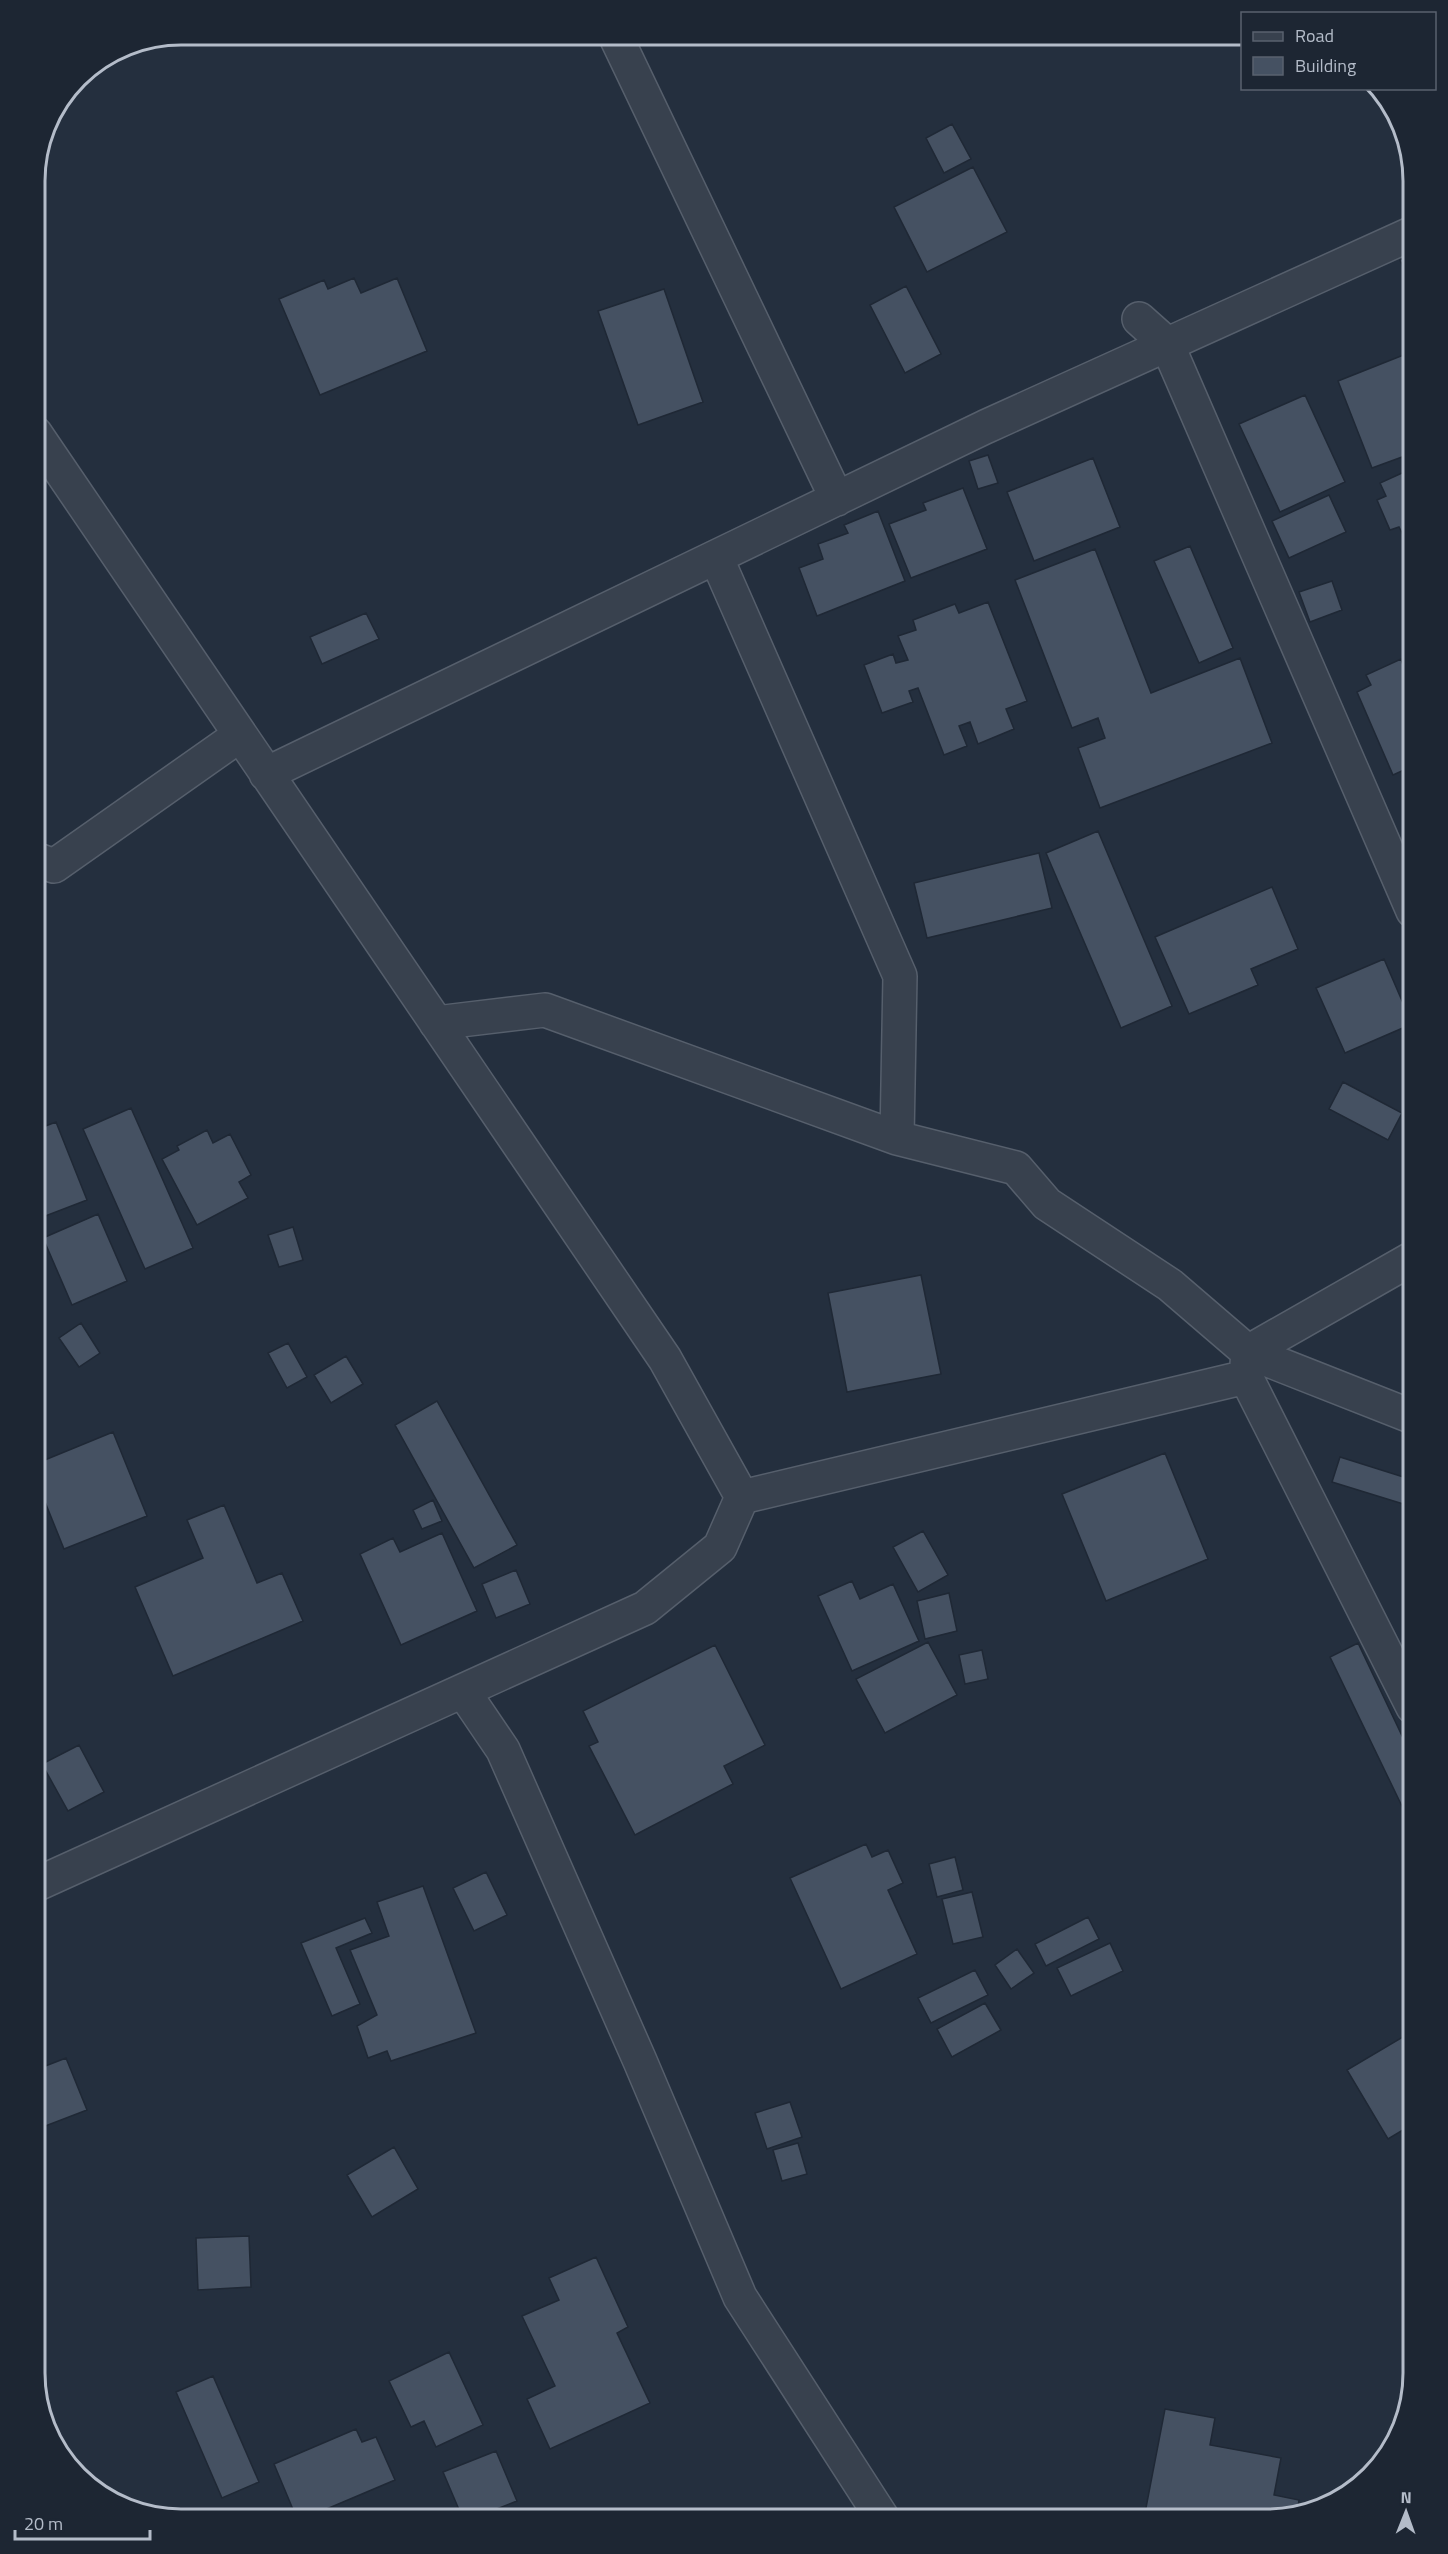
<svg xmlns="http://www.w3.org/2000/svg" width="1448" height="2554" font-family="'Titillium Web',sans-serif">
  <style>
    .building { fill: #455162; stroke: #1f2835; stroke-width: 1.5 }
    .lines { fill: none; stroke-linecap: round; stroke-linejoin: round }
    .street-casing { stroke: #565f6c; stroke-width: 36 }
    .street { stroke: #38414e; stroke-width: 33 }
    .rim { fill: none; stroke: #b4bcc9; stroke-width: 3 }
  </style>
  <rect width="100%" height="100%" fill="#242f3e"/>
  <path class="building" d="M952 124 971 159 944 173 926 138Z
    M973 167 1007 232 927 272 894 207Z
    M1413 254V290L1400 260Z
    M354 278 361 293 397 278 427 351 320 395 279 299 324 280 328 289Z
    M906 286 941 354 905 373 870 305Z
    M664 289 703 402 638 425 598 311Z
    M1406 354 1413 372V453L1372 468 1338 381Z
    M1305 395 1345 482 1280 512 1239 424Z
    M988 455 998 483 978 489 969 461Z
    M1093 458 1120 527 1034 561 1007 492Z
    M1413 468V538L1406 541 1399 527 1390 530 1377 500 1386 496 1380 483Z
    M963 488 987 549 911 578 889 524 926 510 923 503Z
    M1329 495 1346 532 1289 558 1272 521Z
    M878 511 905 581 817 616 799 568 823 559 818 544 848 533 844 525Z
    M1413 541V581L1405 560 1413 557 1408 543Z
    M1190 546 1233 648 1199 663 1154 561Z
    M1095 549 1151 693 1240 658 1272 743 1100 808 1078 748 1105 738 1098 718 1072 728 1015 580Z
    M1332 581 1342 610 1310 622 1299 592Z
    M988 602 1027 701 1006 709 1014 729 978 744 970 722 959 726 967 746 944 755 918 688 909 691 913 702 882 713 864 665 893 654 896 663 908 660 898 636 916 630 913 620 955 604 959 613Z
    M366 613 379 639 322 664 310 637Z
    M1401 659 1405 671 1413 667V766L1393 775 1357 692 1371 685 1366 675Z
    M1413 807V833L1404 810Z
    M1098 831 1172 1006 1121 1028 1046 853Z
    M1039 853 1052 908 927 938 914 883Z
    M1272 887 1298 949 1251 969 1258 985 1189 1014 1155 937Z
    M1384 959 1412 1024 1345 1053 1316 988Z
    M1343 1082 1402 1113 1388 1140 1329 1109Z
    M131 1108 193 1248 145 1269 83 1129Z
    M56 1122 87 1200 35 1220V1130Z
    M207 1130 213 1143 230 1134 251 1175 239 1182 248 1198 197 1225 162 1159 179 1150 177 1146Z
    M98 1214 127 1281 72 1305 43 1238Z
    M293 1227 303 1260 279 1267 268 1235Z
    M921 1275 941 1374 847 1392 828 1293Z
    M81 1323 100 1353 79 1367 59 1338Z
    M288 1343 307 1377 287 1388 268 1353Z
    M346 1356 363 1384 331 1403 314 1375Z
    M437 1401 517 1545 474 1568 395 1425Z
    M113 1432 147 1516 64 1549 35 1477V1464Z
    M1165 1453 1208 1559 1106 1601 1062 1494Z
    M1340 1457 1413 1480V1507L1332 1482Z
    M433 1500 442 1521 422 1529 413 1510Z
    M224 1505 257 1583 282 1573 303 1621 173 1676 135 1587 203 1558 187 1520Z
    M923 1531 948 1575 918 1592 893 1547Z
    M442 1533 477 1611 401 1645 360 1554 393 1538 400 1552Z
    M516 1570 530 1604 496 1618 482 1584Z
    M852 1581 860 1599 893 1584 919 1641 852 1671 818 1596Z
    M949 1593 957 1631 925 1639 917 1601Z
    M928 1642 957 1695 885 1733 856 1679Z
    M1358 1643 1413 1759V1829L1330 1657Z
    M715 1645 765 1745 724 1766 733 1784 635 1835 589 1746 598 1742 583 1711Z
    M982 1650 988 1679 965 1684 959 1655Z
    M79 1745 104 1792 68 1811 42 1764Z
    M866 1844 872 1857 888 1850 903 1883 888 1890 917 1954 841 1989 790 1878Z
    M955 1857 963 1890 937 1897 929 1864Z
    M486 1872 507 1915 474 1931 453 1888Z
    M423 1886 476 2033 391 2061 387 2051 368 2058 357 2026 377 2015 350 1950 389 1936 377 1902Z
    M972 1892 983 1937 953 1944 942 1899Z
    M1088 1917 1099 1939 1046 1966 1035 1944Z
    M365 1918 372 1933 336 1948 360 2004 332 2016 301 1943Z
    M1110 1943 1123 1971 1071 1996 1057 1968Z
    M1017 1949 1034 1973 1011 1989 995 1965Z
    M975 1970 988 1995 931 2023 918 1998Z
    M985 2003 1001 2030 952 2057 937 2029Z
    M1413 2031V2124L1388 2139 1347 2070Z
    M66 2058 87 2110 35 2130V2070Z
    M790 2102 802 2137 767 2149 755 2113Z
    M798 2143 807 2174 782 2181 773 2150Z
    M394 2147 418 2189 372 2217 347 2175Z
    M249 2236 251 2287 198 2290 196 2238Z
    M596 2257 628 2327 617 2333 650 2403 550 2449 527 2399 555 2386 522 2316 559 2300 549 2278Z
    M449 2352 483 2425 436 2447 424 2421 411 2427 389 2381Z
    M213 2376 259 2482 222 2498 176 2392Z
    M1165 2409 1215 2418 1210 2445 1281 2458 1274 2495 1299 2500 1297 2513 1267 2520 1144 2518Z
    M356 2429 362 2442 376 2437 395 2480 303 2519H297L274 2464Z
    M496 2451 517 2501 471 2519H463L443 2472Z"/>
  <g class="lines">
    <defs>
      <path id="street" d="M615 35 837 499
        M1139 319 1167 344 1413 911
        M716 557 900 976 897 1138
        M266 774 985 427 1413 233
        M35 859 54 866 240 735
        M436 1023 545 1010 897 1138 1016 1168 1047 1204 1170 1285 1248 1352 1413 1417
        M742 1497 1246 1377
        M463 1691 503 1750 640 2061 740 2297 883 2519
        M1413 1707 1246 1377 1248 1352 1413 1258
        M35 1885 645 1608 720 1547 742 1497 665 1359 35 433"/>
    </defs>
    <use href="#street" class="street-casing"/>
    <use href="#street" class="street"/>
  </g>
  <path d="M0 0H1448V2554H0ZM181 45H1267A136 136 0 0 1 1403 181V2373A136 136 0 0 1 1267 2509H181A136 136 0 0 1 45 2373V181A136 136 0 0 1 181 45Z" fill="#1d2633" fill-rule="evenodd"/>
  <path class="rim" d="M181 45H1267A136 136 0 0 1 1403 181V2373A136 136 0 0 1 1267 2509H181A136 136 0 0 1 45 2373V181A136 136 0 0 1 181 45Z"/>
  <rect x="1241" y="12" width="195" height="78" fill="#1d2633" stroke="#59626f" stroke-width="1.5"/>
  <rect x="1253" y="32" width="30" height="9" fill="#38414e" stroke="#59626f" stroke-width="1.5"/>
  <text x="1295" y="42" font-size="18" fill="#b4bcc9">Road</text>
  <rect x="1253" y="57" width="30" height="18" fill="#455162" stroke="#59626f" stroke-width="1.5"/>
  <text x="1295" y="72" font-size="18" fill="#b4bcc9">Building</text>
  <g transform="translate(1406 2512) rotate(1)" stroke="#1d2633" stroke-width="4.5" paint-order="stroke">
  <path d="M0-4.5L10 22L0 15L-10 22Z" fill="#b4bcc9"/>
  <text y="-9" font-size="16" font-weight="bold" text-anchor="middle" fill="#b4bcc9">N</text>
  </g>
  <path d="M15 2530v9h135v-9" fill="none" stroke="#b4bcc9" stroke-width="3"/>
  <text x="24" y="2530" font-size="18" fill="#b4bcc9" stroke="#1d2633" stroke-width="4.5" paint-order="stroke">20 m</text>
</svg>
